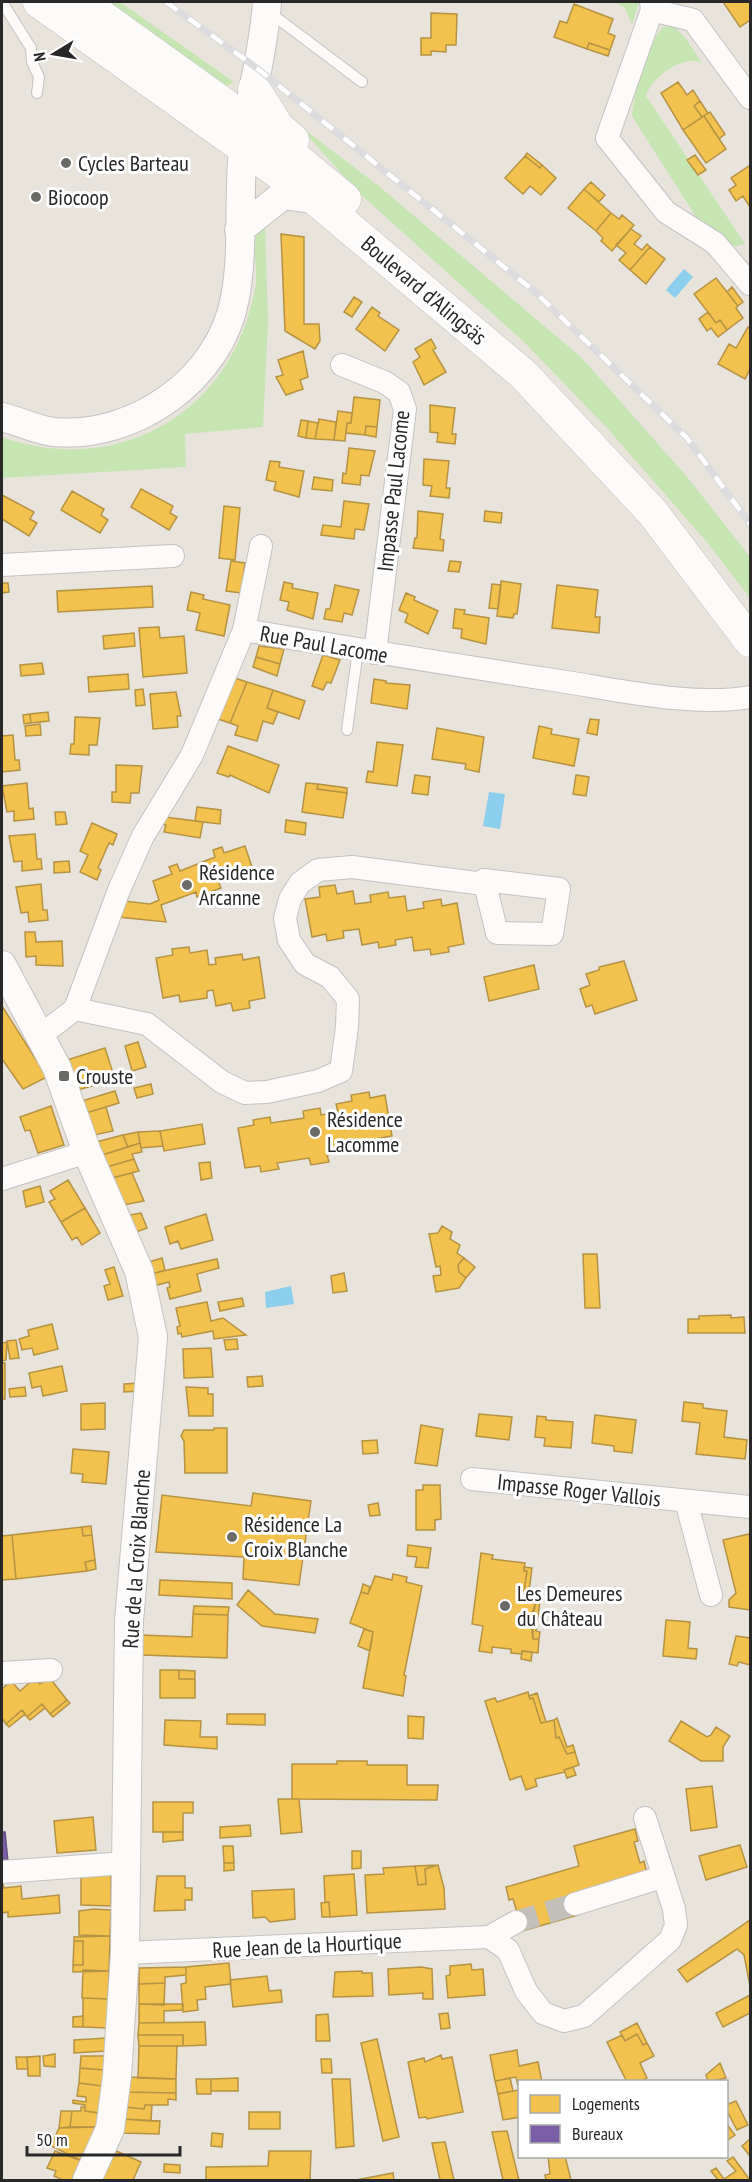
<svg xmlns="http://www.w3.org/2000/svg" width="752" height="2182" font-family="'PT Sans Narrow',sans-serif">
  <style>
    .green { fill: #c5e5b3 }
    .water { fill: #8cceee }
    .homes { fill: #f2c14e; stroke: #b59343; stroke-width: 1.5 }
    .offices { fill: #7b5ea7; stroke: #624e81; stroke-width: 1.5 }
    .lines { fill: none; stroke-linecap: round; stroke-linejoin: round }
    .minor-tunnel { stroke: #c2beb8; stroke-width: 22; stroke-dasharray: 22 11; stroke-linecap: butt }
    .service-casing { stroke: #c4c3c2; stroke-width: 12 }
    .minor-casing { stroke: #c4c3c2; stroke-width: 24 }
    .tertiary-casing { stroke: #c4c3c2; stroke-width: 30 }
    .secondary-casing { stroke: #c4c3c2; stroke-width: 33 }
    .service { stroke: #fcfbfa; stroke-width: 10 }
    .minor { stroke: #fcfbfa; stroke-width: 22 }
    .tertiary { stroke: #fcfbfa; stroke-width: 28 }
    .secondary { stroke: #fcfbfa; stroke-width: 32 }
    .rail-casing { stroke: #dcdcde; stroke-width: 7 }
    .rail { stroke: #fff; stroke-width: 4.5; stroke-dasharray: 14; stroke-linecap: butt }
    .poi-dot { fill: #6b6a67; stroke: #fff; stroke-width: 2 }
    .labels { text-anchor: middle; stroke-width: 6; stroke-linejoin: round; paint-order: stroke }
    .poi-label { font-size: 22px; fill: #282828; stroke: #fff; text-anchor: start }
    .street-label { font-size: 22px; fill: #282828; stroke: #fff }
  </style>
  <rect width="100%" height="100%" fill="#e8e4dc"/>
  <path class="green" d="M87 2H120L234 82 225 87Z
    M615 2H639L632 25 625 8Z
    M674 26 687 40 702 63C683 53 651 78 646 96L745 244 727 248 703 228 632 116C636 86 643 51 663 27Z
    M297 124 380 187 582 358 688 478 750 557V598L706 541 607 428 525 343 357 191Z
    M265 223 268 323 263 427 185 434 186 467 2 478V437C111 476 222 420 251 306 253 298 256 288 256 280 257 266 252 246 257 234 258 230 262 226 265 223Z"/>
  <path class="water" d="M684 269 693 277 675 298 666 290Z
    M489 792 505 794 500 829 483 826Z
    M291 1286 294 1304 266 1308 265 1292Z"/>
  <path class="homes" d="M723 2H750V20L740 27Z
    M574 4 613 19 608 33 615 36 610 50 589 43 587 49 554 37 560 21 567 23Z
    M431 13 457 14 456 45H446V52L431 51V55H421V38H431Z
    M589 43 610 50 608 56 587 49Z
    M678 82 687 95 693 90 700 101 694 106 702 117 683 130 661 93Z
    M700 101 708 113 702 117 694 106Z
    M710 112 725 134 719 139 704 116Z
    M704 116 726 149 706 163 683 130Z
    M527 153 542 165 540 168 525 156Z
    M695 155 706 170 698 175 687 160Z
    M525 156 540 168 542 165 556 178 541 195 530 186 523 194 505 178Z
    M749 166 750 167V207L743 196 736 201 729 190 736 185 731 178Z
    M591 182 605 195 599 202 584 189Z
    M584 189 611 213 596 231 568 208Z
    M611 213 619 219 622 215 634 225 612 251 601 241 603 238 596 231Z
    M631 229 641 236 634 244 642 250 647 244 650 247 630 270 619 260 626 253 616 245Z
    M281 234 304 237V324H319L320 341 315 349 285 331Z
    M650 247 665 259 646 284 630 270Z
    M716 278 738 306 736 308 743 318 727 330 720 320 716 323 694 294Z
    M732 287 743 302 738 306 727 292Z
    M354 297 362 302 352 317 344 312Z
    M372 307 380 313 378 316 399 330 385 351 356 329Z
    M708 312 716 323 720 320 727 330 718 337 711 328 707 331 699 319Z
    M748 327 750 329V369L745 379 718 364 729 344 736 348Z
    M431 339 436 348 433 350 446 372 424 385 413 362 420 357 415 349Z
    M303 351 308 377 300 380 303 389 286 395 276 377 283 375 278 360Z
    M354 397 380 400 377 427 366 426 365 435 346 433 347 423H351Z
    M430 405 455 408 452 434H456L455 444 437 442 438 433 430 432Z
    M338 411 352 413 351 423H347L345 441 334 440Z
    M319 419 336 422 334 440 315 439Z
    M301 420 308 421 306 438 298 436Z
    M308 421 318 423 315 439 306 438Z
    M366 426 377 427 376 437 365 435Z
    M349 448 375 451 369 476 361 475 360 485 342 483 343 473 346 474Z
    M424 459 449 461 446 488H450L449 498 430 496 432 486 423 485Z
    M270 461 280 462 279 467 304 471 299 497 274 490 276 482 266 480Z
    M314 477 333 480 332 491 312 489Z
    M141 489 173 506 170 513 177 517 169 530 131 507Z
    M72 491 104 509 101 515 108 520 100 533 61 510Z
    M2 495 34 512 30 519 37 523 29 536 2 519Z
    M344 501 369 504 364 530 355 529 354 539 321 535 323 525 341 527Z
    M224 506 240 508 235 560 219 558Z
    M418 511 443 514 440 539 444 540 443 551 413 548 415 538H417Z
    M485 511 502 513 501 523 484 521Z
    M231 561 245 563 241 593 226 591Z
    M450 561 461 562 459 572 448 571Z
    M501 581 521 584 517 614H514L513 618 497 616Z
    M284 582 293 584 292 588 318 593 313 619 287 610 289 602 280 600Z
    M2 583H8L9 592 2 593Z
    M492 584 501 585 498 609 489 608Z
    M335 585 359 590 352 615 344 613 342 622 324 619 326 609H330Z
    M557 585 598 590 595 617H600L599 633 552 628Z
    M152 586 153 607 58 612 57 591Z
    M191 592 204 595 203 599 230 605 224 636 196 630 200 613 187 610Z
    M406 593 415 597 414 600 438 611 428 634 405 622 408 614 399 610Z
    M455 609 465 610 464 614 489 618 486 644 461 638 462 629 453 628Z
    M159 627 160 638 184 636 187 673 143 677 139 628Z
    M134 633 135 646 104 649 103 636Z
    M259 646 284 649 280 664 256 657Z
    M323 655 340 660 331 683 327 682 323 690 312 686Z
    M256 657 280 664 277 676 253 667Z
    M42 663 44 674 21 676 20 665Z
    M128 674 129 689 89 692 88 677Z
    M235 678 247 682 230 723 218 719Z
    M374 679 386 681V683L410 685 407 709 371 703Z
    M247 682 273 690 267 708 278 712 273 724 263 721 257 741 235 735 238 726 230 723Z
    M143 689 145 705 136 706 135 690Z
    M273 690 305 701 299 719 267 708Z
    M176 692 181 716H177L178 727 153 729 150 694Z
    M48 712 49 721 31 723 30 714Z
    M30 714 31 723 24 724 23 715Z
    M75 717 100 718 97 745H89V755L70 754 71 744H74Z
    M590 719 599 720 597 735 587 733Z
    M40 724 41 735 26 736 25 726Z
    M539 726 552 729 551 734 579 739 574 766 533 758Z
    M437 728 484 737 479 772 465 769 466 764 432 759Z
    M13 735 15 760H19L20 770 2 772V736Z
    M377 742 403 745 397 786 366 782 368 771 373 772Z
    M228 746 279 765 269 793 230 775 229 777 217 773Z
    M116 765 142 766 139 793H131L130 803 112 802V792H116Z
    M415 775 430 777 428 795 412 793Z
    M576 775 589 777 586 796 573 794Z
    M27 783 29 809 33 808 34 819 14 821V811L7 812 2 786Z
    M306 783 318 784 317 789 347 793 343 818 302 812Z
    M318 784 347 788V793L317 789Z
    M197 807 221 810 220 824 195 821Z
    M55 812H65L67 824 56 825Z
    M165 817 203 822 200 838 164 832 166 825 161 824Z
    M286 820 306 823 305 835 285 832Z
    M92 823 117 834 113 845 109 843 98 868 101 870 97 880 80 872 88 855 80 851Z
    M35 834 37 859H41L42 869 22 871V861L14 862 9 836Z
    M245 846 253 870 219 883 221 888 197 897 196 892 161 905 166 922 118 917 124 901 150 904 159 900 153 881 172 874 169 867 177 864 180 871 215 857 213 850 222 847 224 853Z
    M69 861 70 872 54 873V862Z
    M41 884 43 910H47L48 920 29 922 28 912 21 913 16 887Z
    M335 885 337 894 353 891 355 904 371 902 370 895 388 892 389 898 405 896 407 911 424 908 423 902 441 899 442 906 457 903 464 944 448 947 449 952 431 955 430 949 414 951 412 937 395 940 396 945 379 948 378 942 362 945 359 929 343 931 344 938 327 941 326 934 312 937 305 899 320 897 319 887Z
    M25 932H35L36 942 62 941 63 966 36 965V956L26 957Z
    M189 947 190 953 207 950 209 965 216 964 215 958 242 954 243 960 259 957 265 998 249 1001 250 1008 233 1011 231 1003 216 1006 213 990 207 991V998L180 1002 179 995 163 998 156 958 173 955 172 949Z
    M624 961 637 1000 595 1014 592 1005 586 1007 580 989 590 985 586 974 599 970V967Z
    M534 965 539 989 489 1001 484 977Z
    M2 1006 47 1077 23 1089 2 1059Z
    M138 1042 146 1067 132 1071 125 1046Z
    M105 1048 115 1079 78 1090 67 1060Z
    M151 1084 153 1094 137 1098 134 1088Z
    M115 1091 119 1103 86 1113 82 1101Z
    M369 1092 370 1098 385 1095 392 1136 375 1139 377 1145 359 1148 358 1140 342 1143 344 1152 327 1155 329 1162 311 1165 309 1158 277 1163 279 1169 261 1172 260 1166 245 1168 238 1128 254 1125 253 1120 270 1117 271 1123 304 1118 303 1111 320 1108 321 1115 338 1112 336 1104 352 1101 351 1095Z
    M51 1106 64 1145 38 1153 30 1130 25 1131 20 1117Z
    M106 1107 113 1131 94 1135 86 1113Z
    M202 1124 205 1144 164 1151 160 1131Z
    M160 1131 163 1146 141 1148 138 1132Z
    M138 1132 140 1143 128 1147 123 1135Z
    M123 1135 128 1147 102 1155 96 1142Z
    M140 1143 142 1152 132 1154 134 1159 107 1167 102 1155Z
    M134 1159 139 1171 112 1178 107 1167Z
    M210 1162 212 1178 201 1180 199 1163Z
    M132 1173 144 1201 124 1205 112 1178Z
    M68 1180 85 1208 61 1222 49 1202 55 1199 50 1191Z
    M40 1186 44 1202 26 1207 23 1191Z
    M85 1208 100 1233 82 1245 77 1237 72 1240 61 1222Z
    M141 1213 147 1228 136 1232 129 1215Z
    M206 1214 213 1240 181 1249 178 1241 170 1244 165 1227Z
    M442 1226 452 1232 450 1239 460 1245 457 1253 464 1258 458 1265 459 1272 466 1278 459 1288 436 1292 433 1276 441 1275 440 1266 436 1267 429 1234 438 1233Z
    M583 1254H597L600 1308H585Z
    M162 1258 165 1270 152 1274 149 1262Z
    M464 1258 475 1267 466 1278 459 1272 458 1265Z
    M217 1259 219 1268 197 1274 201 1291 170 1299 167 1288 170 1287 169 1282 153 1286 150 1274Z
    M114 1267 123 1296 108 1300 104 1286 110 1284 105 1270Z
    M344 1273 347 1291 333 1293 331 1276Z
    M242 1298 244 1306 220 1311 218 1302Z
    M207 1302 211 1321 223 1318 246 1335 214 1339 213 1331 182 1337 181 1333 178 1334 177 1327 180 1326 176 1308Z
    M731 1315V1318L744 1317 745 1333H688V1319H699V1316Z
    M52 1324 58 1349 34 1355 32 1348 22 1350 19 1339 29 1336 28 1330Z
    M237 1339 238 1349 226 1350 224 1340Z
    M16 1340 19 1358 10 1359 7 1341Z
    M7 1342 6 1360 2 1361V1343Z
    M211 1348 213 1377 184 1378 183 1349Z
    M2 1363H5V1399H2Z
    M62 1366 67 1391 43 1396 41 1386 32 1388 29 1373Z
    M262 1376 263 1386 248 1387 247 1377Z
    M140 1383 141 1391 124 1392V1384Z
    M25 1387 26 1396 10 1397 9 1389Z
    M186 1387 208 1388V1394H213V1416H189Z
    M684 1402 703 1404V1408L727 1411 724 1437 747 1440 745 1459 696 1454 700 1423 682 1421Z
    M105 1403V1429L81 1430V1404Z
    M479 1414 512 1417 509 1440 476 1436Z
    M595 1415 636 1420 632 1453 614 1451V1446L592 1443Z
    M537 1416 546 1417V1420L573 1422 571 1448 544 1446 545 1438 535 1437Z
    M421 1425 443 1429 437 1466 415 1463Z
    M214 1428H227V1473H185L184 1441 181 1436 184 1430H214Z
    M377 1440 378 1453 363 1454 362 1441Z
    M73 1449 109 1452 106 1484 82 1482 83 1474 71 1473Z
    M423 1485H440L441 1519 435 1520V1530H416V1490H423Z
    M253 1493 311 1501 299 1585 243 1579 244 1557 156 1552 162 1495 251 1506Z
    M378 1503 380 1515 370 1516 368 1505Z
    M91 1526 92 1535 83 1536 82 1527Z
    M82 1527 83 1536 92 1535 95 1560 85 1562 87 1571 16 1579 12 1535Z
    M749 1534 750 1539V1610L729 1607V1600L736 1593 723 1540Z
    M12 1535 16 1579 2 1580V1536Z
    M408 1545 431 1548 428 1568 415 1567 417 1557 407 1556Z
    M481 1553 493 1555 492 1559 525 1563 524 1571H527L523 1599 536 1600 531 1619H533V1639H539L538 1653 522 1651V1654L511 1653V1649L492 1647V1653L479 1651 483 1626 472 1624Z
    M95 1560 96 1569 87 1571 85 1562Z
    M524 1567 532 1568 528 1599H523L527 1571H524Z
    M393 1574 407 1577 406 1582 422 1586 404 1675 406 1676 403 1696 363 1688 373 1632 350 1623 361 1592 368 1594 375 1576 392 1580Z
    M160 1580 232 1583V1599L159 1595Z
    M363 1584 370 1587 368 1594 361 1592Z
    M248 1590 275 1614 318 1619 315 1633 262 1626 237 1605Z
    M536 1600 540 1601 536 1631 540 1632 539 1639H533L532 1630V1612H534Z
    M194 1606 229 1607 228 1615 193 1614Z
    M193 1614 228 1615 227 1658 141 1655V1635L192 1637Z
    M666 1620 690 1622 688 1648 697 1649 696 1659 663 1656Z
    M364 1629 373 1632 370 1651 358 1646Z
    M736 1636 750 1638V1665L739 1662 737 1666 729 1664Z
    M522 1651 532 1652 531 1661 521 1659Z
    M160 1670H179V1679H195V1698H160Z
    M179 1670 195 1671V1679H179Z
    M49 1677 67 1700 50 1714 42 1704 27 1717 22 1710 6 1724 2 1718V1689L11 1681 20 1691 35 1678 40 1684Z
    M528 1692 530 1699 533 1698 541 1723 554 1720 556 1738 559 1737 567 1754 575 1752 579 1765 564 1770 565 1772 535 1779 537 1786 526 1790 521 1776 510 1780 485 1701 495 1698 497 1702Z
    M537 1693 546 1722 541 1723 533 1698 530 1699 529 1696Z
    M67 1700 70 1703 53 1717 50 1714Z
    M42 1704 45 1708 30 1720 27 1717Z
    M22 1710 25 1714 9 1727 6 1724Z
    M227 1714H265V1725L227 1724Z
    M408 1716 424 1717 423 1739 408 1738Z
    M557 1718 567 1747 573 1745 575 1752 567 1754 559 1737 556 1738 554 1720Z
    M165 1720 201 1721 200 1737H217V1749L164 1745Z
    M681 1721 707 1737 711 1735 716 1727 730 1736 723 1747V1761H701L669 1741Z
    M337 1761H367V1765H407V1785H438L437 1800 292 1799V1764H337Z
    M573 1767 576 1775 567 1778 564 1770Z
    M712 1786 717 1827 691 1831 686 1789Z
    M278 1799H299L302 1832 281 1834Z
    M153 1802H193V1813H183V1832H153Z
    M93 1817 96 1850 57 1853 54 1821Z
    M250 1825 251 1836 220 1838V1827Z
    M635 1829 638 1841 634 1842 640 1863 644 1861 647 1873 573 1895 578 1915 519 1932V1919L513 1899 509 1900 506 1887 579 1866 574 1846Z
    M163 1832H183V1840L163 1842Z
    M740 1845 747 1867 706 1880 699 1856Z
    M223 1846H233L234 1863H224Z
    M352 1851H361V1868L352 1869Z
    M224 1863H234V1870L224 1871Z
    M438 1865 444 1888 445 1909 367 1913 365 1875 384 1874 383 1868 415 1866 418 1885 426 1884 425 1869Z
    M438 1865 425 1869 426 1884 418 1885 415 1866Z
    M354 1874 357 1915 330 1917 329 1902H325L324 1876Z
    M111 1875V1906L81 1905V1876Z
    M157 1876H185V1888H192V1900H185V1910L154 1911Z
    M2 1880 4 1888 21 1886 22 1899 59 1895 60 1913 8 1917V1912L2 1913Z
    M294 1889 295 1919 270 1922 265 1917 253 1918 252 1891Z
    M329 1902 330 1917H322L321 1903Z
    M94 1909 111 1910 110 1936 79 1935V1911Z
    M750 1920V1986L744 1955 737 1949 687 1982 678 1970Z
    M110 1936 109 1971 73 1972V1965H83V1941H74V1937Z
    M74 1941H83V1965H73Z
    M229 1963 231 1984 205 1987 206 1999 197 2000 198 2010 183 2012 181 1984 186 1983V1967Z
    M471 1964 472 1970 483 1969 485 1995 448 1998 446 1976 450 1975V1966Z
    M186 1967V1975L165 1977V1983L139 1984V1968Z
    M421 1967 432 1969 433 1999H423V1993L389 1995 388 1969Z
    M83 1970 109 1971 108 1999 82 1998Z
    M362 1971V1973H372L373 1996 333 1997 335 1972Z
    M267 1976 269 1991 281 1990 282 2002 233 2007 230 1980Z
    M165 1983 164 2005 139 2004V1984Z
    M750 1995V2013L723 2027 716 2013Z
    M83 1998 108 1999 107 2028 83 2027Z
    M139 2004H183V2010L164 2011V2023H139Z
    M448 2013 450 2028 441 2029 439 2014Z
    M328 2014 330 2041H316V2015Z
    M83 2016V2027H73V2017Z
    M205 2022 206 2045 183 2046V2035H138L139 2023Z
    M637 2023 647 2043 643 2045 637 2034 625 2041 620 2032Z
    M637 2034 643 2045 647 2043 654 2056 640 2063 647 2078 640 2082H627L607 2042 622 2035 625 2041Z
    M138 2035H183V2046H139Z
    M106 2038V2051L74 2053V2040Z
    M377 2039 399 2137 383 2141 361 2043Z
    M139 2046H177L176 2079 138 2078Z
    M517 2050 519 2066 538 2062 542 2082H520V2117L503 2120 498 2094 519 2090 516 2077 495 2081 490 2055Z
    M55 2054V2067L44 2066 43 2056Z
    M441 2055 442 2059 452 2057 463 2112 427 2119 426 2117 419 2118 408 2062 424 2058 425 2062Z
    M40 2056V2076H28L27 2057Z
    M81 2056H106L104 2070 80 2068Z
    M16 2057H27L28 2069H17Z
    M321 2059H331L332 2073H322Z
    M720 2063 726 2078 708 2082 706 2075Z
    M80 2068 104 2070 102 2086 79 2083Z
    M128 2077 176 2079V2093L126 2092Z
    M238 2078V2091H211V2079Z
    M510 2078 513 2091 498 2094 495 2081Z
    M196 2079H211V2094H197Z
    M332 2079H350L354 2146 336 2148Z
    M79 2083 102 2086 99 2113 85 2111V2105L73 2103V2100L86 2102V2097L77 2096Z
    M126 2092 176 2093V2100L168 2099V2105H145L144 2109 125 2107Z
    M736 2101 748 2125 737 2130 726 2109V2105Z
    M145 2105H152L151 2121 123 2119 125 2107 144 2109Z
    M81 2107H85V2111L99 2113 97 2127H70L72 2111H81Z
    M61 2111H72L70 2127 59 2128Z
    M249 2112H280V2129H249Z
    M123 2119 160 2121 159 2134 121 2133Z
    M726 2123 735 2135 726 2141Z
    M97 2127 82 2161 51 2146 59 2128Z
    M507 2131 519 2180H503L492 2132Z
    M212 2133 223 2134 222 2147 211 2146Z
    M750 2139V2156L742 2146Z
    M445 2142 454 2180H440L432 2143Z
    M114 2150 141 2162 133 2180H101Z
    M55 2151 82 2161 73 2180H63L54 2176 56 2171 47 2168Z
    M269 2151H311L310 2180H206V2167L268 2166Z
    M548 2156H565L571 2180H546L545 2175 550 2174Z
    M733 2157 750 2180H718L711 2171 716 2168 724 2179 736 2171 727 2161Z
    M164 2164 180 2165V2173L164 2172Z
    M393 2173 394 2180H356Z"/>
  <path class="offices" d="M2 1832H5L8 1862H2Z"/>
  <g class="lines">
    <path class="minor-tunnel" d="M516 1922 575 1904"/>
    <defs>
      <path id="service" d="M2 2 31 48 32 62 39 77 37 93
        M269 12 362 82
        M347 730 358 650"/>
      <path id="minor" d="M651 2 652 10 607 138 666 212 715 243 750 284
        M652 10 693 20 750 98
        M342 365 384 382 399 392 405 409 375 653
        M2 565 173 556
        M244 630C349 648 454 665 560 681 619 690 693 707 750 697
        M484 880 559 889 552 934 497 933Z
        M75 1009 147 1024 222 1082 245 1093 267 1092 318 1081 341 1071 347 1027 348 999 330 977 305 964 289 940 285 918 290 899 300 883 318 870 352 867 484 884
        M41 1035 75 1009 119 890 143 836 192 755 244 630 261 546
        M2 1179 87 1152
        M472 1479 750 1507
        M686 1501 711 1595
        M2 1673 51 1670
        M2 1872 125 1863
        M575 1904 662 1877
        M489 1937 516 1922
        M125 1953 489 1937 508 1950 526 1991 543 2013 564 2021 584 2016 670 1940 676 1925 674 1909 645 1818"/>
      <path id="tertiary" d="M239 230 283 195 315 199
        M2 417C19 421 36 430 54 432 134 439 220 380 235 298 244 250 238 199 243 149 249 99 264 52 267 2
        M2 965 57 1068 87 1152 139 1271 153 1337 129 1621 125 1953 117 2076 110 2129 87 2180"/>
      <path id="secondary" d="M39 2 315 199 523 374 653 513 750 641
        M82 2 274 140 345 199
        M254 89 278 127 293 140"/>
    </defs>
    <use href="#service" class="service-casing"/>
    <use href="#minor" class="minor-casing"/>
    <use href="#tertiary" class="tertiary-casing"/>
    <use href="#secondary" class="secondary-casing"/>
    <use href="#service" class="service"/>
    <use href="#minor" class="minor"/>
    <use href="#tertiary" class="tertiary"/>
    <use href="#secondary" class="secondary"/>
    <defs>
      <path id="rail" d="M166 2 258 69 534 291 687 438 750 524"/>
    </defs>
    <use href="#rail" class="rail-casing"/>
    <use href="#rail" class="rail"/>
  </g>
  <g class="poi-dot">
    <circle cx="66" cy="163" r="6"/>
    <circle cx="36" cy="197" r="6"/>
    <circle cx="187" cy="885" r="6"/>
    <rect x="58" y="1070" width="12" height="12" rx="3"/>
    <circle cx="315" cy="1132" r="6"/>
    <circle cx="232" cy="1537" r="6"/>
    <circle cx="505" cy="1606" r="6"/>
  </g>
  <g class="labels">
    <g class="poi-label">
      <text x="78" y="171">Cycles Barteau</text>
      <text x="48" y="205">Biocoop</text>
      <text x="199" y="880">Résidence<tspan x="199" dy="25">Arcanne</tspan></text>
      <text x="76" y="1084">Crouste</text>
      <text x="327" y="1127">Résidence<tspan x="327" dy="25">Lacomme</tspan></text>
      <text x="244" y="1532">Résidence La<tspan x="244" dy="25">Croix Blanche</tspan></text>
      <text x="517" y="1601">Les Demeures<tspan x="517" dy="25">du Château</tspan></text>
    </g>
    <g class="street-label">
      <text transform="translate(424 290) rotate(40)" y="8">Boulevard d'Alingsäs</text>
      <text transform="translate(393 491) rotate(-84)" y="8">Impasse Paul Lacome</text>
      <text transform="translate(324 644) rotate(10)" y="8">Rue Paul Lacome</text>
      <text transform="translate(579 1490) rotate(6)" y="8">Impasse Roger Vallois</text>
      <text transform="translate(136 1559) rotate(-86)" y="8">Rue de la Croix Blanche</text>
      <text transform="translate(307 1945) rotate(-3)" y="8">Rue Jean de la Hourtique</text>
    </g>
  </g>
  <rect width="752" height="2182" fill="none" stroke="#282828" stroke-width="6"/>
  <rect x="518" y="2080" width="210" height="78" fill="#ffffff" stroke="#a9a9a9" stroke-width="1.5"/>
  <rect x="530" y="2095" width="30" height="18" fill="#f2c14e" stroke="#a9a9a9" stroke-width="1.5"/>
  <text x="572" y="2110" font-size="18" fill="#282828">Logements</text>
  <rect x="530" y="2125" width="30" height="18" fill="#7b5ea7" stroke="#a9a9a9" stroke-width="1.5"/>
  <text x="572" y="2140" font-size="18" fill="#282828">Bureaux</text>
  <g transform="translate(54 54) rotate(259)" stroke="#ffffff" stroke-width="4.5" paint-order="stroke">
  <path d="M0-4.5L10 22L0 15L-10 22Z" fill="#282828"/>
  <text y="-9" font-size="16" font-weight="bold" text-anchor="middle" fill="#282828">N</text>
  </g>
  <path d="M27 2146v9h153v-9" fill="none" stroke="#282828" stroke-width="3"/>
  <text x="36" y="2146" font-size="18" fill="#282828" stroke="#ffffff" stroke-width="4.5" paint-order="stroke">50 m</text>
</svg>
